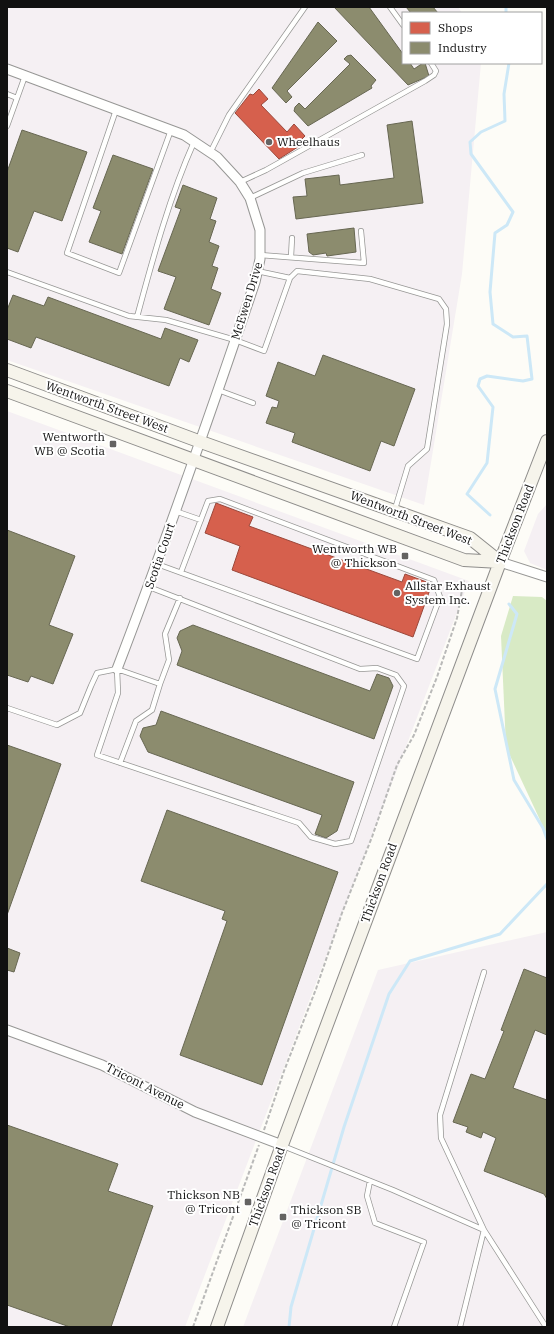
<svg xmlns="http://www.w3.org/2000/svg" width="554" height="1334" font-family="'IBM Plex Serif',serif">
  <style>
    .industrial { fill: #f5f0f3 }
    .forest { fill: #d8eac5 }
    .shops { fill: #d6604d; stroke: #9b483b }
    .industry { fill: #8c8c6e; stroke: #676752 }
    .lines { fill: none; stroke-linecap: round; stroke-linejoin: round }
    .stream { stroke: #cde8f7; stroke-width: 3 }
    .service-casing { stroke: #979795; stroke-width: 6 }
    .minor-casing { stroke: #979795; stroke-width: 11 }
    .secondary-casing { stroke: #8e8d8b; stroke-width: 14 }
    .path { stroke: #b9b9b8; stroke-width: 2; stroke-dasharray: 4 2; stroke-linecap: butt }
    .service { stroke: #fffffe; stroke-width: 4.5 }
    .minor { stroke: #fffffe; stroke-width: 9 }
    .secondary { stroke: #f6f4eb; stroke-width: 12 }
    .poi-dot { fill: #646362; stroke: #fff; stroke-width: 1.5 }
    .labels { text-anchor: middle; stroke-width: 4; stroke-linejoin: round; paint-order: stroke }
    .poi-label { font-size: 12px; fill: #111; stroke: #fff; text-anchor: start }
    .street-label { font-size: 12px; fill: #111; stroke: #fff }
  </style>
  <rect width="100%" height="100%" fill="#fdfcf7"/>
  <path class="industrial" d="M7 7H458L462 13H403V63H481L462 274 424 505 7 360Z
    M7 411 469 581 185 1327H7Z
    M547 504V570L530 563 524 551 538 514Z
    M547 932V1327H243L378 970Z"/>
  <path class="forest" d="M513 596 542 597 547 601V835L506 747 501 636Z"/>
  <path class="shops" d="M259 89 268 99 261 105 287 132 294 124 305 136 298 143 301 145 279 159 235 113 250 94 253 95Z
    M216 503 253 517 249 526 402 582 405 574 432 584 413 637 232 570 240 546 205 533Z"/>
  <path class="industry" d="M334 7H369L403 54V63H410L414 69 423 63H425L429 76 408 85Z
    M406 7H433L438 13H411Z
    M318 22 337 41 287 91 292 97 286 103 272 88Z
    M351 55 376 80 371 86 372 88 308 126 294 111 295 107 299 103 305 109 350 64 344 59 347 56Z
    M412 121 423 203 296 219 293 197 307 196 305 179 339 175 340 185 394 178 387 125Z
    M22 130 87 152 62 221 34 211 18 252 7 248V172Z
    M113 155 153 169 122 254 89 242 101 211 93 208Z
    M183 185 217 198 210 219 216 221 209 242 219 246 212 266 218 268 211 289 221 293 209 325 164 309 176 277 158 271 181 209 175 207Z
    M354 228 356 252 327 256 326 253 313 255 309 252 307 234Z
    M13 295 44 306 48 297 161 339 165 328 198 340 189 362 180 358 169 386 36 337 31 348 7 339V310Z
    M323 355 415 389 394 446 381 441 370 471 292 442 295 433 266 423 272 407 277 408 279 401 266 396 278 362 315 376Z
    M7 530 75 556 49 625 73 634 53 684 31 676 28 682 7 675Z
    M193 625 370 691 377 674 389 678 393 686 374 739 177 665 182 651 177 638 180 631Z
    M161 711 354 782 337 831 326 838 315 834 322 815 148 752 140 736 143 728 156 725Z
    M7 745 61 764 7 915Z
    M167 810 338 872 262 1085 180 1055 227 921 222 919 225 911 141 881Z
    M7 948 20 953 14 972 7 970Z
    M524 969 547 978V1035L535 1030 513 1088 547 1100V1199L544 1194 484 1171 496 1138 483 1132 481 1138 466 1132 468 1127 453 1122 471 1074 485 1079 504 1031 501 1030Z
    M7 1125 118 1164 108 1191 153 1206 111 1327H70L7 1305Z"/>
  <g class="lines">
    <path class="stream" d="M506 7V13
      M490 515 467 494 487 463 493 407 478 386 480 379 487 376 523 381 532 379 527 336 513 337 493 324 490 292 495 233 507 225 513 212 471 154 470 142 481 132 505 121 504 94 509 63
      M509 604 517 614 495 689 514 780 543 828 547 839
      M289 1327 291 1307 344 1127 389 994 410 961 500 934 547 884"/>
    <defs>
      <path id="service" d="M390 7 403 25
        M7 94 17 98
        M116 110 67 253 119 273 171 130
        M7 126 25 76
        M210 153 229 115 305 7
        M240 182 266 170 425 81 434 75 436 71 431 63
        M250 198 303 173 362 155
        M260 255 364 263 361 231
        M291 257 292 238
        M257 271 290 278
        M7 272 129 316 166 320 235 340 264 351 290 278 297 271 370 279 439 299 446 309 447 324 427 449 408 466 395 509
        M137 317C153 258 169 198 194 142
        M218 390 253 403
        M175 511 201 520
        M157 564 417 659 440 597 434 580 220 499 208 501 181 572
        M117 669 118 693 97 755 299 823 311 837 335 844 351 841 404 686 396 675 377 668 360 669 149 587
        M7 708 57 725 80 713 91 686 97 673 117 669 160 684 169 660 165 634 180 598
        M120 763 136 721 152 710 160 684
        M283 1146 393 1190 484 1230 546 1327
        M370 1181 367 1196 375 1223 424 1242 394 1327
        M460 1327 484 1230 441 1138 440 1115 484 972"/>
      <path id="minor" d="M7 69 184 135 217 157 240 182 250 198 260 230V259L255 282C211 412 166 541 117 669
        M500 562 547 577
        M7 1030 102 1065 195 1112 282 1145"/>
      <path id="secondary" d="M7 370 201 442 470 538 500 562
        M7 391 464 560 500 562
        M217 1327 282 1145 500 562 547 441"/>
    </defs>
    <use href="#service" class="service-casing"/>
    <use href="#minor" class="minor-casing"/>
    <use href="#secondary" class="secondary-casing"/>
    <path class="path" d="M264 1130 284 1071 316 989 342 913 372 837 397 765 414 735 437 677 457 618 464 579
      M193 1327 259 1145"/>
    <use href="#service" class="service"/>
    <use href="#minor" class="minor"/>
    <use href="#secondary" class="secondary"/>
  </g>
  <g class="poi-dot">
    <circle cx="269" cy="142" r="4"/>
    <rect x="109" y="440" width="8" height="8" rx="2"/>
    <rect x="401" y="552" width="8" height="8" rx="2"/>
    <circle cx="397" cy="593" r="4"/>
    <rect x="244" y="1198" width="8" height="8" rx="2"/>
    <rect x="279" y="1213" width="8" height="8" rx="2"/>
  </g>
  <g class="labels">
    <g class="poi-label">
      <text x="277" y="146">Wheelhaus</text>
      <text x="105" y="441" text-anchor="end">Wentworth<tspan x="105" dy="14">WB @ Scotia</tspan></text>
      <text x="397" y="553" text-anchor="end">Wentworth WB<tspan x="397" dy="14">@ Thickson</tspan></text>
      <text x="405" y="590">Allstar Exhaust<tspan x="405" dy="14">System Inc.</tspan></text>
      <text x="240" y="1199" text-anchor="end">Thickson NB<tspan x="240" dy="14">@ Tricont</tspan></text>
      <text x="291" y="1214">Thickson SB<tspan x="291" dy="14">@ Tricont</tspan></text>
    </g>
    <g class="street-label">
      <text transform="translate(247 301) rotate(-73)" y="4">McEwen Drive</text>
      <text transform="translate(107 407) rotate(20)" y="4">Wentworth Street West</text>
      <text transform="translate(411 518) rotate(21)" y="4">Wentworth Street West</text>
      <text transform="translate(515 524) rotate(-69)" y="4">Thickson Road</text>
      <text transform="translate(160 556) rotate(-71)" y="4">Scotia Court</text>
      <text transform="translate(379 883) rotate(-70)" y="4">Thickson Road</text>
      <text transform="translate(145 1086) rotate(27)" y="4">Tricont Avenue</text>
      <text transform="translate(267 1187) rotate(-70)" y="4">Thickson Road</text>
    </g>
  </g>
  <rect width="554" height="1334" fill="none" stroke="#111111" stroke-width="16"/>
  <rect x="402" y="12" width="140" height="52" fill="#ffffff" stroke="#a0a0a0"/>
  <rect x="410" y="22" width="20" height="12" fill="#d6604d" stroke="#a0a0a0"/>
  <text x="438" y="32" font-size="12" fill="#111111">Shops</text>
  <rect x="410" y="42" width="20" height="12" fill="#8c8c6e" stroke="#a0a0a0"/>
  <text x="438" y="52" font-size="12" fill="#111111">Industry</text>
</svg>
